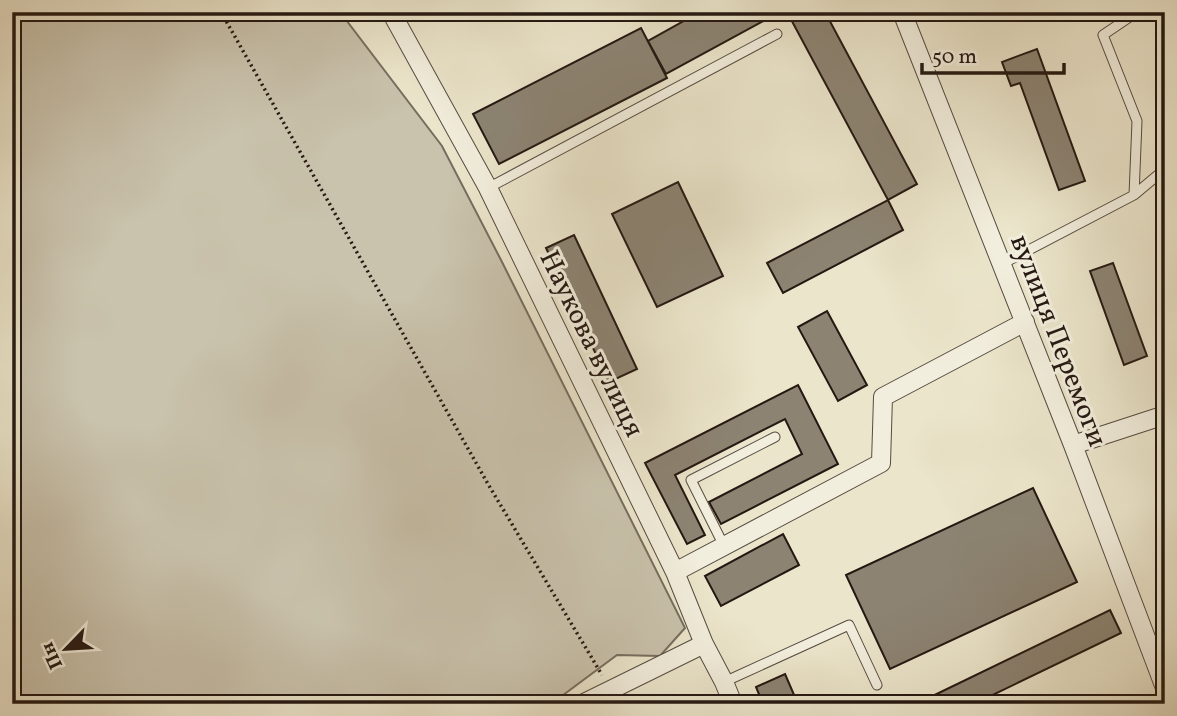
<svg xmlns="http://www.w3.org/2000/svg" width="1177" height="716" font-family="Vollkorn,serif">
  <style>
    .green { fill: #c9c2ac; stroke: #776d5f; stroke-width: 2 }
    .building { fill: #8c8372; stroke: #251812; stroke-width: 2 }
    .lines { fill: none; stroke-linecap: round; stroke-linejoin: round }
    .lane-casing { stroke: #564b40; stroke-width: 11 }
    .street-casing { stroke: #564b40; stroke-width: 20 }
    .path { stroke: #251812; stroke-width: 3.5; stroke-dasharray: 2 3.5; stroke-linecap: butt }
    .lane { stroke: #f2eedd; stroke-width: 9 }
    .street { stroke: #f2eedd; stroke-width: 18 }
    .labels { text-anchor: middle; stroke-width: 6; stroke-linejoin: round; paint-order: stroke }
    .street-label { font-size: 28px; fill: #251812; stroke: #f2eedd }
  </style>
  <rect width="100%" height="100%" fill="#ebe5cb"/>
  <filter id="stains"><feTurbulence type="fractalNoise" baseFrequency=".00286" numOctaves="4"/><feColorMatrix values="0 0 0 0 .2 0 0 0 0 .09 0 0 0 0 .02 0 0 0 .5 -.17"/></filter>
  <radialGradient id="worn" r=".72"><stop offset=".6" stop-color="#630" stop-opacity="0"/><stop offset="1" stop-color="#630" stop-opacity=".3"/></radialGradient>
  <path class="green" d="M12 12H340L442 146 501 260 685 628 660 656 617 655 551 704H12Z"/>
  <path class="building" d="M700 12H780L666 74 648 41Z
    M787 12H825L917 184 888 200Z
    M641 28 667 78 499 164 473 114Z
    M1037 49 1085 181 1059 190 1020 83 1011 86 1002 62Z
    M678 182 723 276 657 307 612 214Z
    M888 200 903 230 783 293 767 263Z
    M574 235 637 369 609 382 546 248Z
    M1113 263 1147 356 1124 365 1090 271Z
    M827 311 867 385 838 401 798 327Z
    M798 385 838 464 721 524 709 502 802 454 785 419 675 475 705 535 687 544 645 463Z
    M1033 488 1077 582 890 669 846 575Z
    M783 534 799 565 721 606 705 576Z
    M1110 610 1121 633 974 704H916Z
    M785 674 798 704H763L756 687Z"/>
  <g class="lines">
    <defs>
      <path id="lane" d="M488 188 777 34
        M1134 195 1137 121 1103 35 1137 12
        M1002 264 1134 195 1165 169
        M724 546 691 480 775 437
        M724 682 849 625 877 685"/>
      <path id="street" d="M391 12 488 188 675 572 704 644 724 682 733 704
        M902 12 1073 445 1165 688
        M1073 445 1165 415
        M675 572 881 463 883 397 1025 322
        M582 704 704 644"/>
    </defs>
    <use href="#lane" class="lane-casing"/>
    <use href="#street" class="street-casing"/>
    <path class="path" d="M221 12 488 484 602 675"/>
    <use href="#lane" class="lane"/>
    <use href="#street" class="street"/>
  </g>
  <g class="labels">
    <g class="street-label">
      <text transform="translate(1060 340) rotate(69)" y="10">вулиця Перемоги</text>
      <text transform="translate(593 343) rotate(64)" y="10">Наукова вулиця</text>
    </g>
  </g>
  <rect width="1177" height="716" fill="none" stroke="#ebe5cb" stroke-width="42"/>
  <rect x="14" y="14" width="1149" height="688" fill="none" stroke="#251812" stroke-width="3.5"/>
  <rect x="21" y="21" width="1135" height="674" fill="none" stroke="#251812" stroke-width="2"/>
  <g transform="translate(66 649) rotate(245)" stroke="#f2eedd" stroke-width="5" paint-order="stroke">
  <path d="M0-5L12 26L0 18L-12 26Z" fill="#251812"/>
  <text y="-10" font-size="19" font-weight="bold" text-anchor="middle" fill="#251812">Пн</text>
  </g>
  <path d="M922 63v10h142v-10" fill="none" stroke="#251812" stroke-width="3.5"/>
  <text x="932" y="63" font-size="21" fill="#251812" stroke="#f2eedd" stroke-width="5" paint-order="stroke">50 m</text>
  <rect width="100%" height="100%" filter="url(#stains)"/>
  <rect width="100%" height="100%" fill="url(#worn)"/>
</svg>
